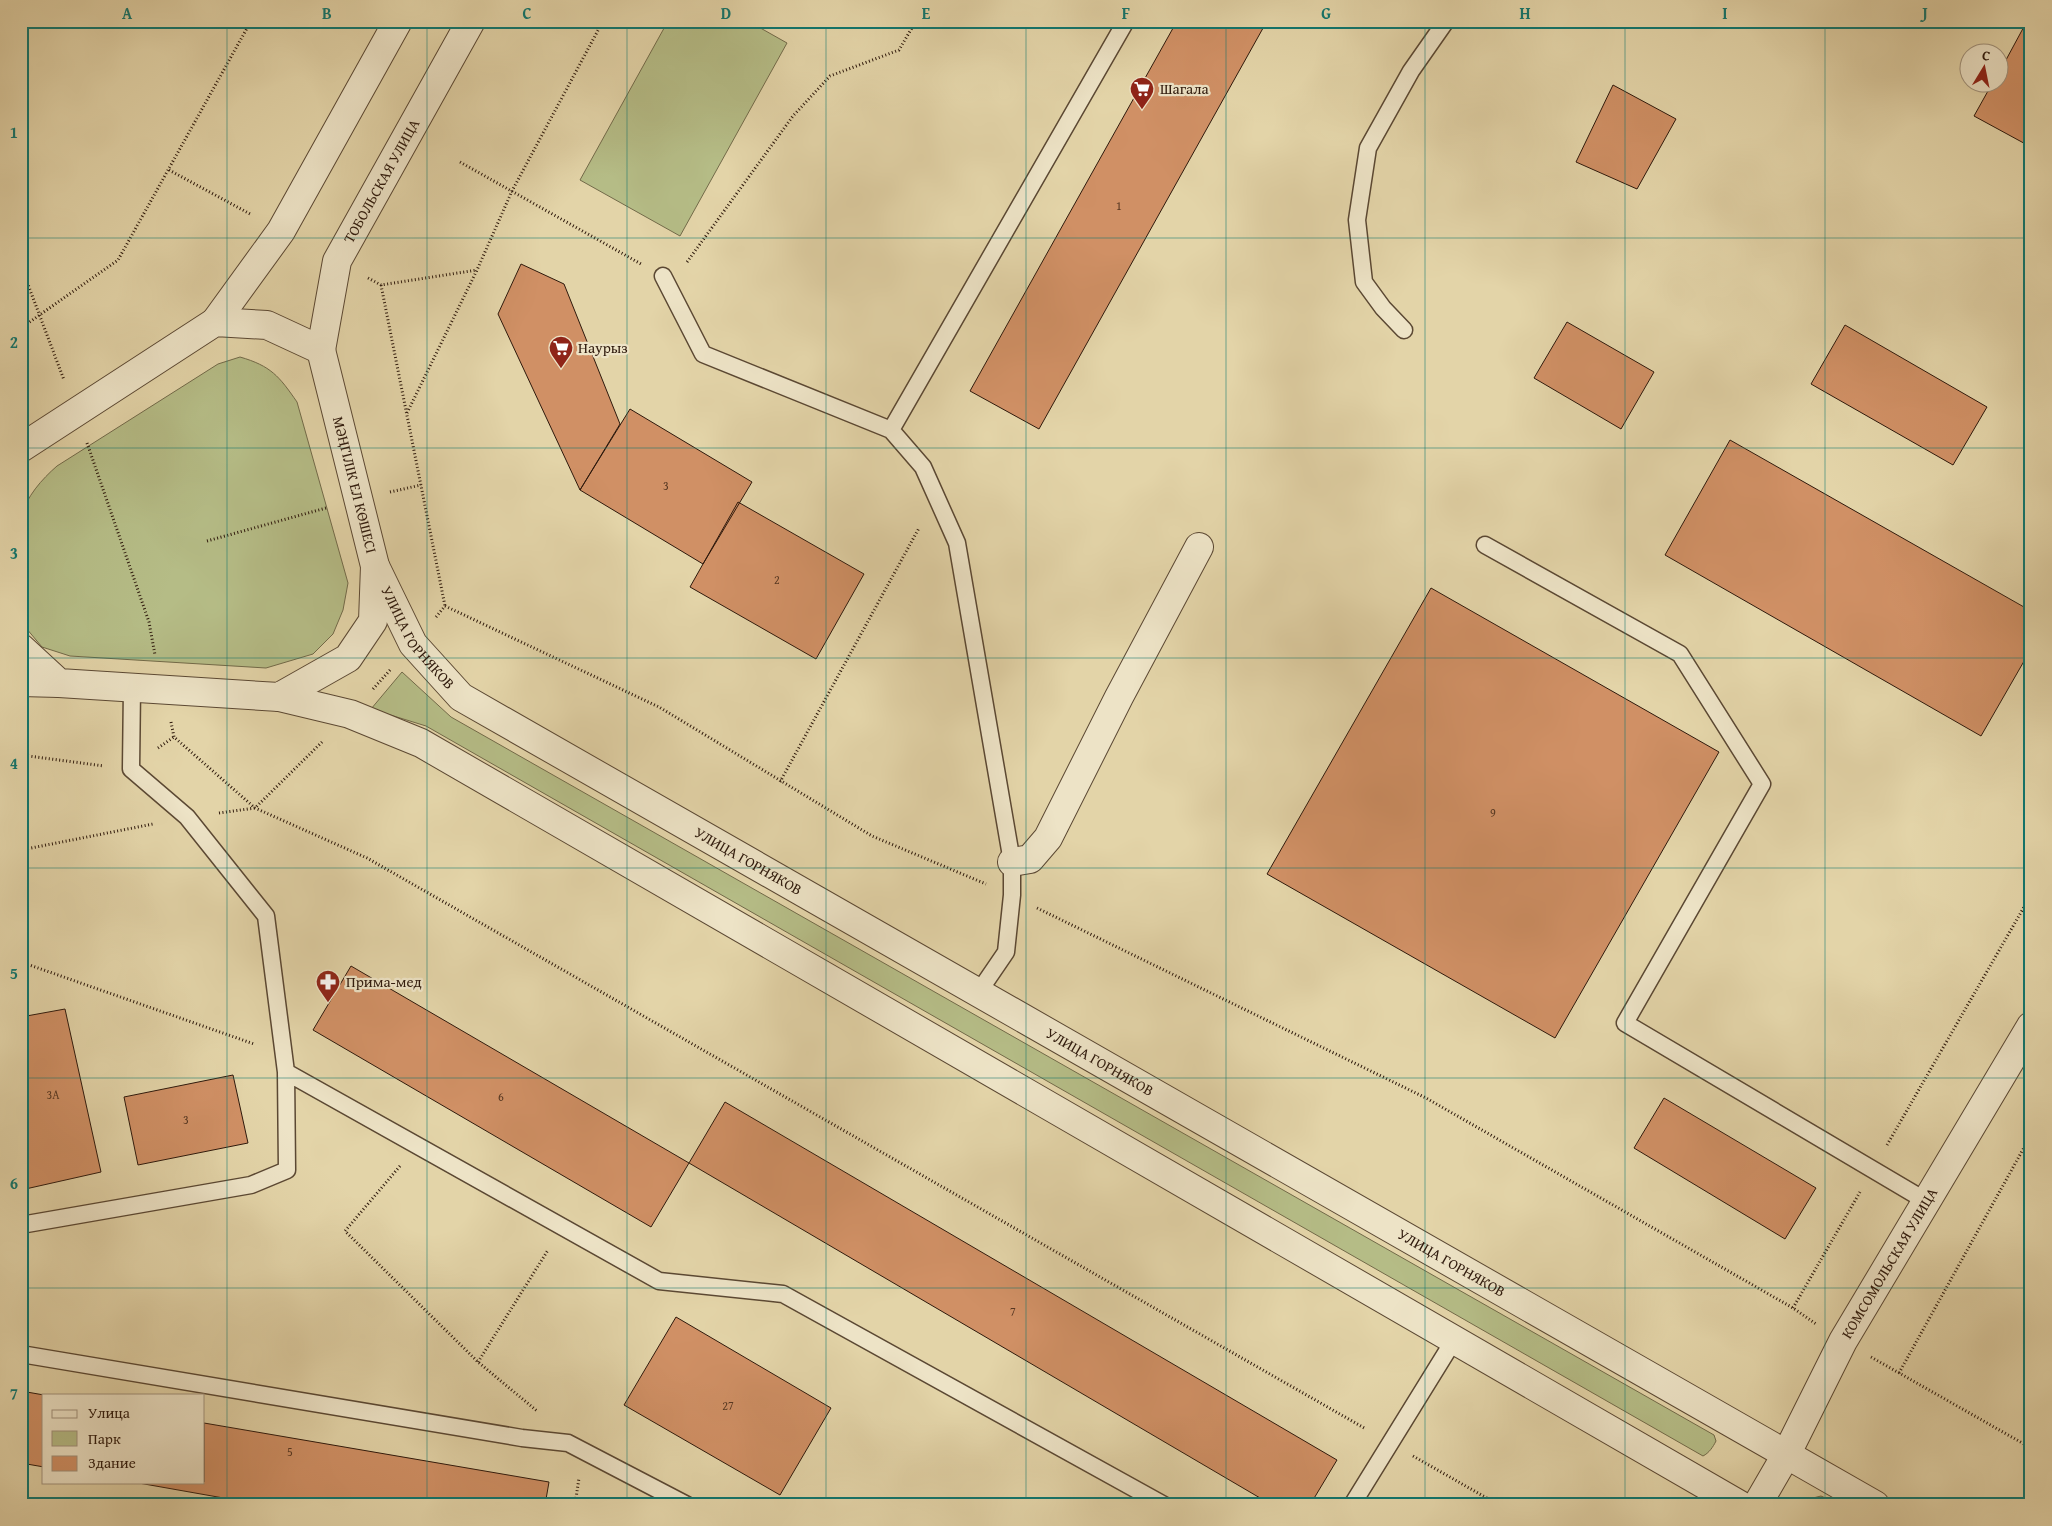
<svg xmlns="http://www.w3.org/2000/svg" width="2052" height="1526" font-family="'Gentium Book Plus',serif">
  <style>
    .green { fill: #b5bc86; stroke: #726a49 }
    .building { fill: #d09065; stroke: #2e190c }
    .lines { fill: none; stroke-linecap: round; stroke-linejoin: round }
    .service-casing { stroke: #5b4833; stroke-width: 19 }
    .minor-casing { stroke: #5b4833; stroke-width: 30 }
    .tertiary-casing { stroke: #5b4833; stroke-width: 30 }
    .path { stroke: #2e190c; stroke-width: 3; stroke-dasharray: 1 2.5; stroke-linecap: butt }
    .service { stroke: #ede3c6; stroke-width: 16 }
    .minor { stroke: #ede3c6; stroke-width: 28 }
    .tertiary { stroke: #ede3c6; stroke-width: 28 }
    .grid { fill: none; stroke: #0f766e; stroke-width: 1; stroke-opacity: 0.55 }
    .labels { text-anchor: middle; stroke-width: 4.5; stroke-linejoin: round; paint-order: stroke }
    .number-label { font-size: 12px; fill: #563722 }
    .poi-label { font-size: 15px; fill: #2e190c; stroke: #ede3c6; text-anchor: start }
    .street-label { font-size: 15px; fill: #2e190c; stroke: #ede3c6 }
    .neatline { fill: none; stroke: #0f766e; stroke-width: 2 }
    .grid-label { font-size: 16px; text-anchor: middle; font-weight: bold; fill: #0f766e }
  </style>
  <rect width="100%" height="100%" fill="#e3d4a8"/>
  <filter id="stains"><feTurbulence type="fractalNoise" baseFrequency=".004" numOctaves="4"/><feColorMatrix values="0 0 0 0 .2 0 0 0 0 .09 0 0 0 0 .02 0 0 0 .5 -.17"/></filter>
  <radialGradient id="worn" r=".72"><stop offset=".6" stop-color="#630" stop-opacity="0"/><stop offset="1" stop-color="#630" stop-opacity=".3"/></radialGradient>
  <path class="green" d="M668 21H748L787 43 680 236 580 180Z
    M240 357C271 366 279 376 297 402L348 583 343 610 333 634 313 654 266 668 70 656 42 647 26 628 21 615V517C26 497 42 479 57 466L218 364Z
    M402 672 451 717 1714 1435 1716 1441C1713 1447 1709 1453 1703 1456L426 726 371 709Z
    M1821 1496 1841 1505H1808L1813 1498Z"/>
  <path class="building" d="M1177 21H1267L1039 429 970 391Z
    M2027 21H2031V147L1974 116 1993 82H2000V71Z
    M1613 85 1676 119 1637 189 1576 162Z
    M521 264 564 284 620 424 580 490 498 314Z
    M1567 322 1654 372 1621 429 1534 378Z
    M1845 325 1987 407 1953 465 1811 384Z
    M630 409 752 482 703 564 580 490Z
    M1730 440 2031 611V649L1981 736 1665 555Z
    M738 502 864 574 816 659 690 587Z
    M1431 588 1719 752 1555 1038 1267 874Z
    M351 966 689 1163 651 1227 313 1030Z
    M65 1009 101 1172 21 1190V1017Z
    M233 1075 248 1143 138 1165 124 1097Z
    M1664 1098 1816 1188 1785 1239 1634 1148Z
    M725 1102 1337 1460 1310 1505H1272L689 1163Z
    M676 1317 831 1408 780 1495 624 1405Z
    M21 1391 44 1395V1467L21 1463Z
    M204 1423 549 1482 545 1505H263L133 1482H204Z"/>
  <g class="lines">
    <defs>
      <path id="service" d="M663 276 703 354 891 430 923 467 957 543 1012 862V895L1006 952 978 993
        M1404 330 1383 308 1364 282 1357 220 1368 148 1411 71 1446 21
        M891 430 1126 21
        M1485 545 1680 654 1762 784 1625 1023 1926 1201
        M286 1072 659 1281 783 1294 1164 1505
        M21 1225 251 1185 287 1170 286 1072 266 916 187 817 131 769 132 688
        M21 1354 522 1438 568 1443 687 1505
        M1352 1505 1454 1340"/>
      <g id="minor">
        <path d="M1012 862 1030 859 1048 838 1119 697 1199 547"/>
        <path id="s1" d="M1757 1505 1786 1455 1843 1341 2031 1026"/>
      </g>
      <g id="tertiary">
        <path d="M215 322 281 231 398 21"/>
        <path id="s2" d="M321 350 337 261 471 21"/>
        <path id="s3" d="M21 448 215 322 267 325 321 350 375 566 373 621 348 658 279 697 59 683 21 648"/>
        <path id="s4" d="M375 566 413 644 461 697 1875 1505"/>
        <path d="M21 682 59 683"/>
        <path d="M279 697 350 714 421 743 1740 1505"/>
      </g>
    </defs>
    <use href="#service" class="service-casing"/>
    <use href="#minor" class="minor-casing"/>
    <use href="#tertiary" class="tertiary-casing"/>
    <path class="path" d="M460 162 641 264
      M169 170 252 215
      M687 262 793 116 830 76 899 50 916 21
      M21 266 64 380
      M368 278 381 285 477 270
      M381 285 445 606
      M21 328 118 260 251 21
      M407 413 477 270 512 191 603 21
      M87 443 149 622 155 655
      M390 492 421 485
      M207 541 326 508
      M445 606 659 707 872 836 986 884
      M436 617 445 606
      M373 689 391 669
      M171 722 174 737 255 808 367 858 1366 1429
      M158 748 174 737
      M21 755 104 766
      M780 782 919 528
      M219 813 255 808 322 742
      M21 850 153 824
      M1037 908 1426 1098 1793 1308 1816 1324
      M21 962 254 1044
      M1887 1145 2031 895
      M400 1166 345 1231 478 1362 537 1411
      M1793 1308 1860 1192
      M1871 1357 2031 1448
      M478 1362 548 1250
      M1899 1373 2031 1135
      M1413 1456 1499 1505
      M575 1505 579 1478"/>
    <use href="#service" class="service"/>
    <use href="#minor" class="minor"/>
    <use href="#tertiary" class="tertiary"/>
  </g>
  <path class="grid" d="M227 21V1505M427 21V1505M627 21V1505M826 21V1505M1026 21V1505M1226 21V1505M1425 21V1505M1625 21V1505M1825 21V1505M21 238H2031M21 448H2031M21 658H2031M21 868H2031M21 1078H2031M21 1288H2031"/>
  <defs>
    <symbol id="supermarket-pin" viewBox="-11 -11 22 30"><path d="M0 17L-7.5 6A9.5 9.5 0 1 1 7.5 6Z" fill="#8f2418" stroke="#ede3c6"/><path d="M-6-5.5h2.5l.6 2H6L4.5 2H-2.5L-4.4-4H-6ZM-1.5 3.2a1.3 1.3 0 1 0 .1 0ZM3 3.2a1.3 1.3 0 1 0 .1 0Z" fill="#fff"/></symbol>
    <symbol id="pharmacy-pin" viewBox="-11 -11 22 30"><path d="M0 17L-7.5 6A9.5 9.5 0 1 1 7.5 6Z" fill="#8f2418" stroke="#ede3c6"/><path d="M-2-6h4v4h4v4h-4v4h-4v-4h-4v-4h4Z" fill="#fff"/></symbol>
  </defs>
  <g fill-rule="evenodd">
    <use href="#supermarket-pin" x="1128" y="75" width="28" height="38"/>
    <use href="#supermarket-pin" x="547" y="334" width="28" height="38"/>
    <use href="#pharmacy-pin" x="314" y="968" width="28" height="38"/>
  </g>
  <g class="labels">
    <g class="number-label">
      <text x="1119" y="210">1</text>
      <text x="666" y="490">3</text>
      <text x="777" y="584">2</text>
      <text x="1493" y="817">9</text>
      <text x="53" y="1099">3А</text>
      <text x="501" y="1101">6</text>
      <text x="186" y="1124">3</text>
      <text x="1013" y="1316">7</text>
      <text x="728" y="1410">27</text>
      <text x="290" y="1456">5</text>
    </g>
    <g class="poi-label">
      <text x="1160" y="94">Шагала</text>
      <text x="578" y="353">Наурыз</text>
      <text x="346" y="987">Прима-мед</text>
    </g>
    <g class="street-label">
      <text dy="5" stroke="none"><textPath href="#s2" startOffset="182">ТОБОЛЬСКАЯ УЛИЦА</textPath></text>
      <text dy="5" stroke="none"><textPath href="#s3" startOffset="482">МӘҢГІЛІК ЕЛ КӨШЕСІ</textPath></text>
      <text dy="5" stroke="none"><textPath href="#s4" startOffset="84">УЛИЦА ГОРНЯКОВ</textPath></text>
      <text dy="5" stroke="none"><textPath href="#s4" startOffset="489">УЛИЦА ГОРНЯКОВ</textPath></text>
      <text dy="5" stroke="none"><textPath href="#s4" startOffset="894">УЛИЦА ГОРНЯКОВ</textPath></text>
      <text dy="5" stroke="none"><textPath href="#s4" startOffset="1299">УЛИЦА ГОРНЯКОВ</textPath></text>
      <text dy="5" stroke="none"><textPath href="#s1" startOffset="276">КОМСОМОЛЬСКАЯ УЛИЦА</textPath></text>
    </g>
  </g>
  <rect width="2052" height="1526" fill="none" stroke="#e3d4a8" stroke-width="55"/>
  <rect x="42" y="1394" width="162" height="90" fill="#ede3c6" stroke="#a1927c"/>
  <rect x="52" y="1410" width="25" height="8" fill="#ede3c6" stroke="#a1927c"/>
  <text x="88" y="1418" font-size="15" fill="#2e190c">Улица</text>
  <rect x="52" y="1431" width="25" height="15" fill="#b5bc86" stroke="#a1927c"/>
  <text x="88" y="1444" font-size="15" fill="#2e190c">Парк</text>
  <rect x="52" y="1456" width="25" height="15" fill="#d09065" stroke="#a1927c"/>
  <text x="88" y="1468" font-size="15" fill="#2e190c">Здание</text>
  <g transform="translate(1984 68) rotate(10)"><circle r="24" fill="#ede3c6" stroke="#a1927c"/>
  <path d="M0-4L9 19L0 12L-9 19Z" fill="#8f2418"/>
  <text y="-8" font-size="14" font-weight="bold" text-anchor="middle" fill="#2e190c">С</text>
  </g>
  <rect x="28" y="28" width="1996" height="1470" class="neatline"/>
  <g class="grid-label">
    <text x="127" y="19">A</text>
    <text x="327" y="19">B</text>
    <text x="527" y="19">C</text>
    <text x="726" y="19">D</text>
    <text x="926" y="19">E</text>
    <text x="1126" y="19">F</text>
    <text x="1326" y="19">G</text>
    <text x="1525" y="19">H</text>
    <text x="1725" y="19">I</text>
    <text x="1925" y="19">J</text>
    <text x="14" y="138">1</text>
    <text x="14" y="348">2</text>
    <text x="14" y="559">3</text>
    <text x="14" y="769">4</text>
    <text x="14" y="979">5</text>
    <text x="14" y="1189">6</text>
    <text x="14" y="1399">7</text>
  </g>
  <rect width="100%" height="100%" filter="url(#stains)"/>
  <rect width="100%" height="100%" fill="url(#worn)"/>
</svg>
